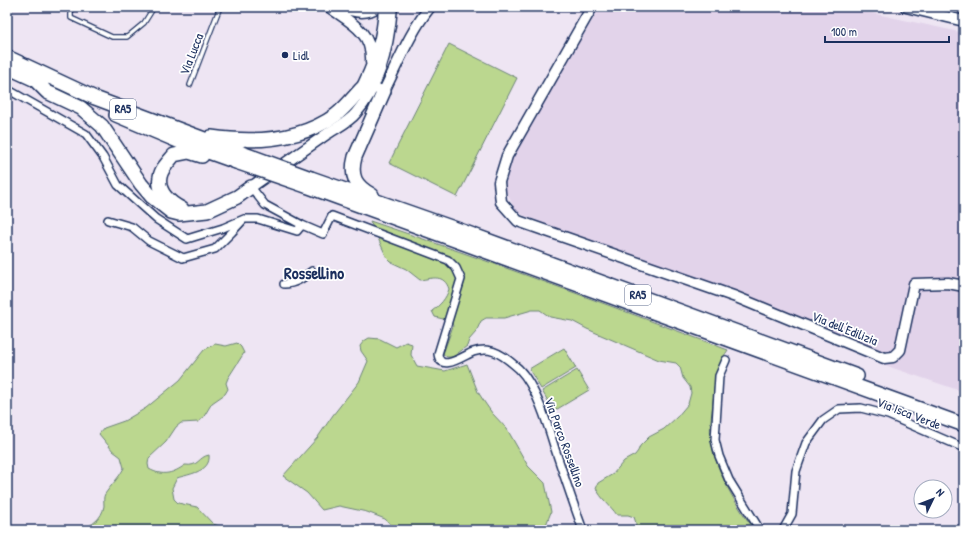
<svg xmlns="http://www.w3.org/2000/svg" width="971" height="537" font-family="'Patrick Hand',sans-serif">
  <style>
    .built { fill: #e2d3ea }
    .green { fill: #bbd78f; stroke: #6b8376 }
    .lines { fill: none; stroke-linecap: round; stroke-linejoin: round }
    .lane-casing { stroke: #1b2f5e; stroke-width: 6 }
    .street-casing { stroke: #1b2f5e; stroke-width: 10 }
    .secondary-casing { stroke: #1b2f5e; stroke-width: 13 }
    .highway-casing { stroke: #1b2f5e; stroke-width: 16 }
    .lane { stroke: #fff; stroke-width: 3.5 }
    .street { stroke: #fff; stroke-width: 7 }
    .secondary { stroke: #fff; stroke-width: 10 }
    .highway { stroke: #fff; stroke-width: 13 }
    .highway-bridge-casing { stroke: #1b2f5e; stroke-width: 16; stroke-linecap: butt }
    .highway-bridge { stroke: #fff; stroke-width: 13 }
    .poi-dot { fill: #1b2f5e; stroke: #fff; stroke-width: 1.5 }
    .labels { text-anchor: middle; stroke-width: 3.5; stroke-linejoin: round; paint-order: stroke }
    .shield { fill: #fff; stroke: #5f6d8e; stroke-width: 1 }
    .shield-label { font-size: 12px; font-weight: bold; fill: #1b2f5e }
    .street-label { font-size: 13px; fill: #1b2f5e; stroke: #fff }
    .poi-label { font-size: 13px; fill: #1b2f5e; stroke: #fff; text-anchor: start }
    .district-label { font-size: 17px; font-weight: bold; fill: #1b2f5e; stroke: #fff }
  </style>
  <rect width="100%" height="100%" fill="#eee5f3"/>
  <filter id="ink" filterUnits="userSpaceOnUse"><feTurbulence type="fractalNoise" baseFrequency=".025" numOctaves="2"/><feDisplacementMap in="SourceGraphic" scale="8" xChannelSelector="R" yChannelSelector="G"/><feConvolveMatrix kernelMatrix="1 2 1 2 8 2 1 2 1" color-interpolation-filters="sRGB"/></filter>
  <g filter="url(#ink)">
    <path class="built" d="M600 7H844L964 33V392L893 368 516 212 500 178Z"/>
    <path class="green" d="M449 44 517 78 457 197 389 163Z
      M370 221C490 261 609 305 728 350 715 368 715 382 713 402 712 414 709 428 711 439 715 470 736 506 755 530H635L636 523 634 517 628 515H617C610 505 601 499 596 488L598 483 613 474 624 461 635 455 638 451 640 446 649 437 664 429 677 417 688 404 691 393 690 387 683 378 680 367 676 363 659 360 587 329 572 321 550 317 540 310H532L504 318H486L481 321 476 332 469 340 467 346 453 357H447L443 354 453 326 451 321 435 317 432 311C440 305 446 299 449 289 444 274 433 278 420 280L406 269 391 262 387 258Z
      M369 338 380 339 396 347 406 342 412 344 411 355 417 366 445 371 467 364 478 392 485 403 492 413 507 429 528 466 545 483 551 512 544 530H397L385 519 367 512 339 506 322 510 307 493 283 476 318 437 333 415 359 382 368 361 361 351 360 346 364 341Z
      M237 343 241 347 244 353 228 378 226 383 228 389 225 394 212 403 203 418 198 422 181 423 176 427 166 442 149 458 148 464 149 469C163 477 174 473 185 465 199 467 198 457 209 455 211 472 189 474 177 478L172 488 174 499 178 503 197 507 213 524 232 530H81C92 525 102 519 104 506 104 502 103 497 105 494 111 485 119 478 124 468L121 457 113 451 99 434 104 428 124 421 146 408 180 380 204 350 215 344 226 346Z
      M564 348 576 368 541 389 529 369Z
      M577 370 589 390 554 411 542 391Z"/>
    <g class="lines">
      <defs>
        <path id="lane" d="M71 7V18L112 37H127L144 23 154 7
          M190 85 220 7"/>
        <path id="street" d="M7 89 86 134 103 157 118 185 156 219 187 239 223 228 244 219
          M251 187 265 205 302 225 323 234 332 216 448 260 456 268 461 279 438 354C440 373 463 356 473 352 476 351 481 350 485 350 498 350 510 361 519 369 536 386 548 426 555 449 564 476 573 503 583 530
          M108 220 132 227 149 241 183 258 215 249 232 232 244 219H258L297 231 302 225
          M284 284C295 284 303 278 312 271
          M726 360 719 376 715 440 719 456 729 480 760 530
          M783 530 792 514 796 471 806 443 823 420 839 409 861 408 888 415 964 448"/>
        <path id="secondary" d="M329 7C350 22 373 32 371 62
          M342 7C354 12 366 15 377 7
          M592 7 507 156 499 182 501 202 518 221 736 297 884 358 893 357 900 350 914 284 948 283 964 286
          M906 7 964 21
          M379 90 384 91C398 63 410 32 430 7
          M358 94C373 67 383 38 384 7
          M251 187C275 170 300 153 324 136 335 128 348 123 356 113 381 85 389 43 392 7"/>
        <path id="highway" d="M7 57 95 98 242 153
          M7 67 42 83
          M34 79 47 92 81 108 102 126 141 184 152 197 171 212 179 214 207 211 237 197 251 187
          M116 115 180 142 236 162
          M211 137C253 143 300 141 336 115 345 108 353 98 361 89
          M311 178 465 232 857 376
          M306 186 964 425
          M372 195C355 186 350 176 355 157L384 91
          M182 209C170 203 157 192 160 177 161 169 169 161 174 155L189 152 202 156"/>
      </defs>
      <use href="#lane" class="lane-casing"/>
      <use href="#street" class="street-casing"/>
      <use href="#secondary" class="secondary-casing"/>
      <use href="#highway" class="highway-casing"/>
      <use href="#lane" class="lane"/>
      <use href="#street" class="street"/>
      <use href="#secondary" class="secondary"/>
      <use href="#highway" class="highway"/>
      <defs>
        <path id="highway-bridge" d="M242 153 311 178
          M236 162 306 186"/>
      </defs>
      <use href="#highway-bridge" class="highway-bridge-casing"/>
      <use href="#highway-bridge" class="highway-bridge"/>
    </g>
  </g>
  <circle class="poi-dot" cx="285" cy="55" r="4"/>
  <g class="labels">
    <g class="shield">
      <rect x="110" y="99" width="26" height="20" rx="3"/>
      <rect x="625" y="285" width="26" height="20" rx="3"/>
    </g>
    <g class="shield-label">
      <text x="123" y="113">RA5</text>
      <text x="638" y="299">RA5</text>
    </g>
    <g class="street-label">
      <text transform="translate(191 54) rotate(-69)" y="5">Via Lucca</text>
      <text transform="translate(845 328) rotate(22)" y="5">Via dell'Edilizia</text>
      <text transform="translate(909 413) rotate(21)" y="5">Via Isca Verde</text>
      <text transform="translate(565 442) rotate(70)" y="5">Via Parco Rossellino</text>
    </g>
    <g class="poi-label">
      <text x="293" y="60">Lidl</text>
    </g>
    <g class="district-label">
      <text x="314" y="279">Rossellino</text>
    </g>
  </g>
  <rect width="971" height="537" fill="none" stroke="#fff" stroke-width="24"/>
  <rect x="12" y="12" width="947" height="513" fill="none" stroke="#1b2f5e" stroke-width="1.5" filter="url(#ink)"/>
  <g transform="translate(933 499) rotate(47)"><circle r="19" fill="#ffffff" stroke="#a4acbf"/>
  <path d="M0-3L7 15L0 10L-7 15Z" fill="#1b2f5e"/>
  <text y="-6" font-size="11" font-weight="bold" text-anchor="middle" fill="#1b2f5e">N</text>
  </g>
  <path d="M825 36v6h124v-6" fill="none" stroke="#1b2f5e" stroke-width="2"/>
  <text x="831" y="36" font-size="12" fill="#1b2f5e" stroke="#ffffff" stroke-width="3" paint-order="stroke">100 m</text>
</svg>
